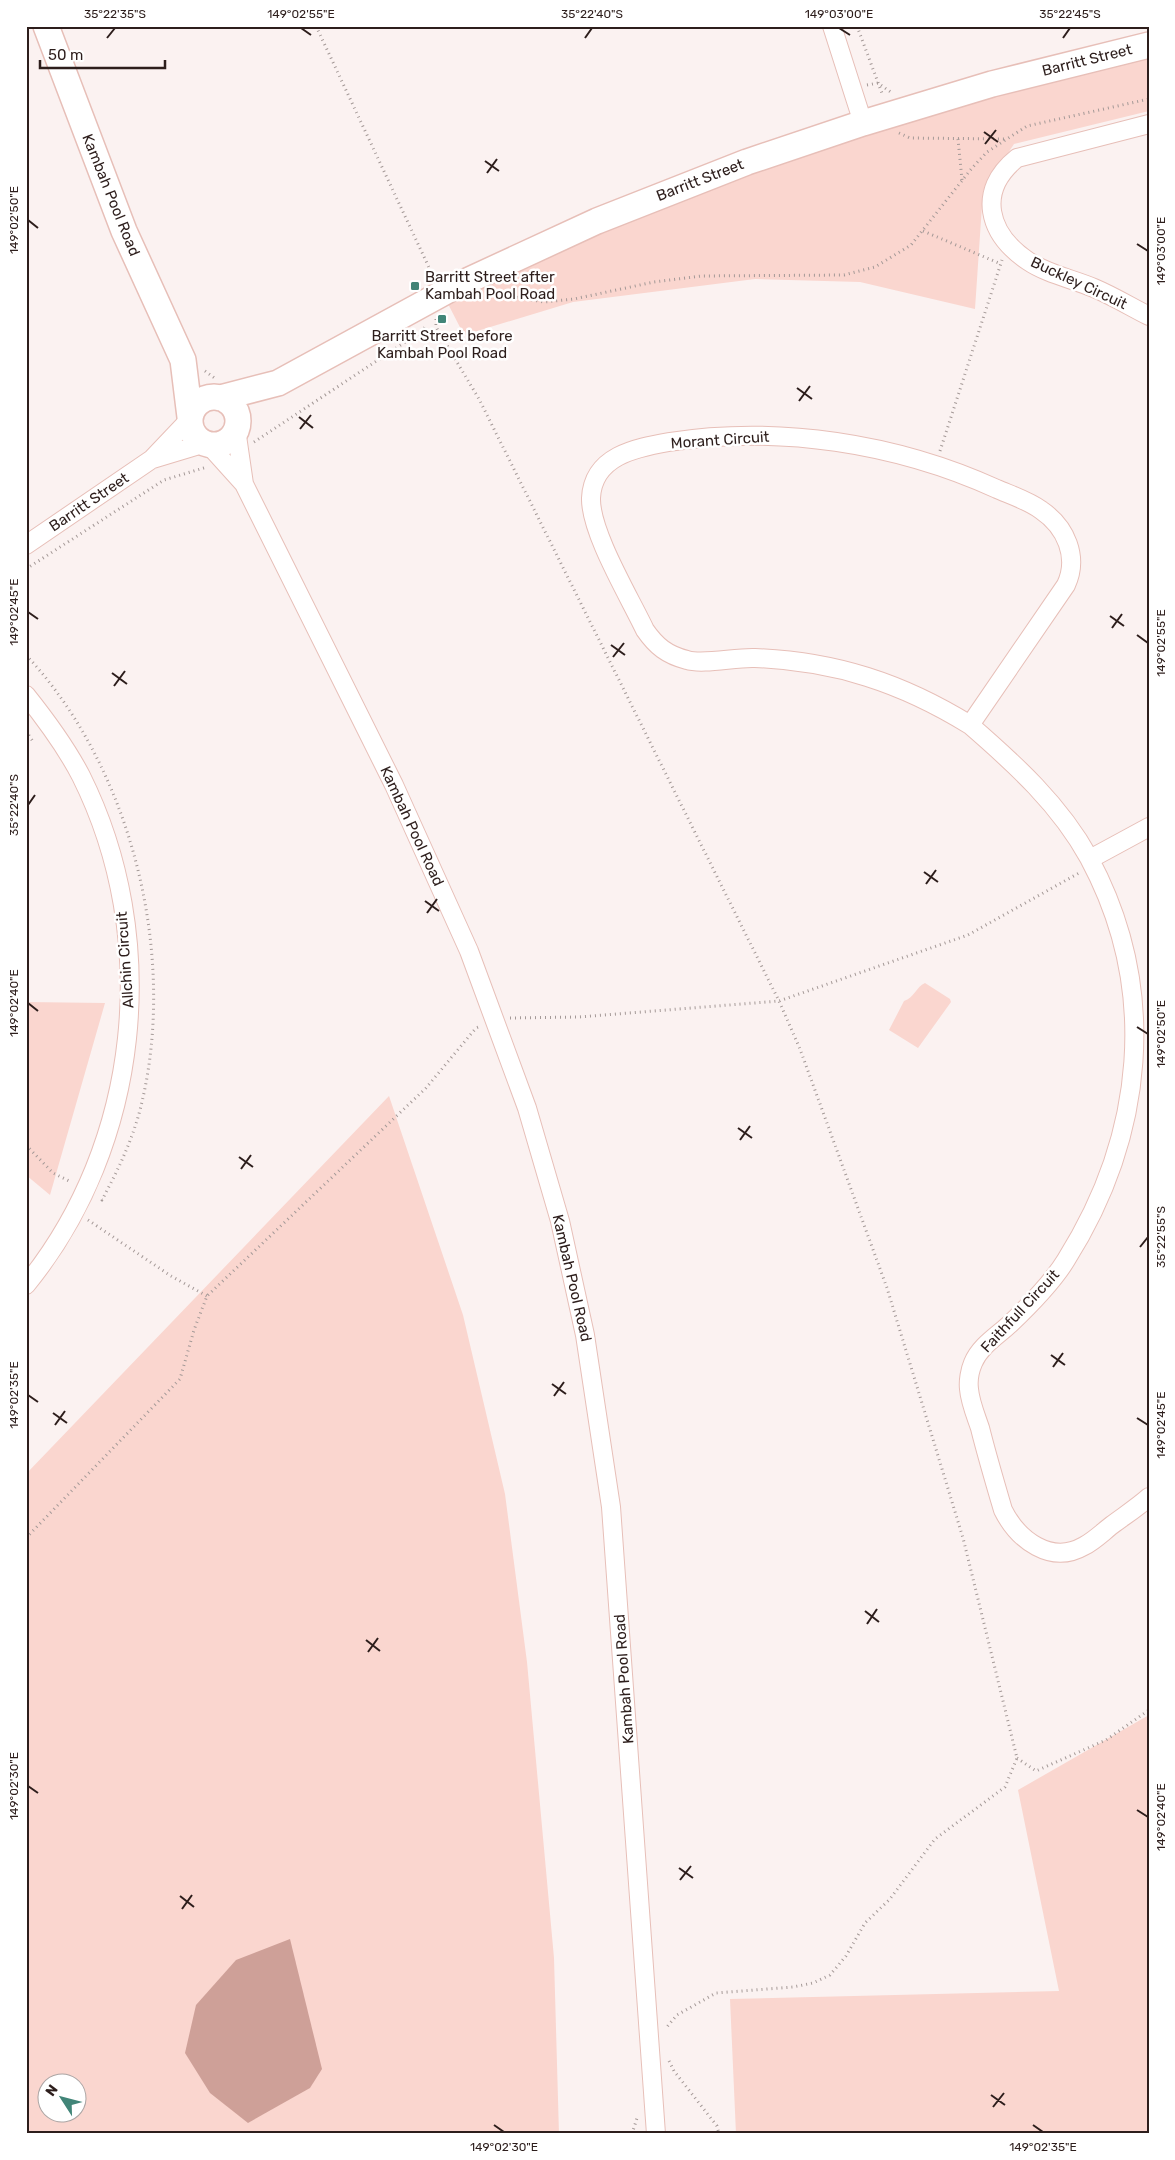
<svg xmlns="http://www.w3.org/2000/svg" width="1175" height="2160" font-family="Rubik,sans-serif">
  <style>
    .green { fill: #fad6cf; fill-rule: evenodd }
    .water { fill: #cea098 }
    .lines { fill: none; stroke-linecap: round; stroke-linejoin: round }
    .street-casing { stroke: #e7bfb8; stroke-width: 20 }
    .secondary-casing { stroke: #e7bfb8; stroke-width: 28 }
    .path { stroke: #a49997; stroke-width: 3; stroke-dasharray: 1 4; stroke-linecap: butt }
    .street { stroke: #fff; stroke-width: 18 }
    .secondary { stroke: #fff; stroke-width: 25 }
    .ticks { fill: none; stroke: #2d1e1c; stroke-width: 2 }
    .poi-dot { fill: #418578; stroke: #fff; stroke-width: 2 }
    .labels { text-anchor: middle; stroke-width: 5; stroke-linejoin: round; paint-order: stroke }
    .street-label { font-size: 15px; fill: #2d1e1c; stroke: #fff }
    .poi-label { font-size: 15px; fill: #2d1e1c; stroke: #fff; text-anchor: start }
    .neatline { fill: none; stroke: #2d1e1c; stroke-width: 2 }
    .ticks-label { font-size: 12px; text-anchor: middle; fill: #2d1e1c }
  </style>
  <rect width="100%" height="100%" fill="#fbf2f1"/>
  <path class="green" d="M1149 58V111L1014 144 983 191 975 309 860 282 755 279 573 302 464 335 446 300 627 215 1052 73Z
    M925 983 950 999 951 1002 918 1048 889 1030 904 1001C914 998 916 987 925 983Z
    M26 1002 105 1003 50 1195 26 1175Z
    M389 1096 463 1315 505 1494 527 1662 554 1958 559 2134H26V1474ZM48 2082H78V2112H48Z
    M1149 1715V2134H736L730 1999 1059 1991 1018 1790Z"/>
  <path class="water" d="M290 1939 322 2069 310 2088 248 2123 210 2093 185 2053 196 2005 236 1960Z"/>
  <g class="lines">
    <defs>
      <path id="street" d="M832 26 863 123
        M1149 124 1017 158C976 191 988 234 1028 261 1047 274 1073 279 1094 288 1113 296 1131 307 1149 316
        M236 429 244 484
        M207 443 244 484 394 785 469 951 527 1108 560 1221 585 1335 611 1507 656 2134
        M153 459 206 443
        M26 545 152 459 190 419
        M26 695C46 720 66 747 81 776 162 938 141 1144 26 1285
        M970 725C902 683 835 661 755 658 736 657 703 665 687 660 667 655 656 646 645 630 630 598 590 532 591 498 593 456 635 448 669 442 778 425 896 443 997 489 1011 495 1029 501 1041 510 1066 527 1079 557 1066 585L970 725C1015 764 1060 805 1089 858 1160 990 1144 1136 1066 1260 1052 1283 1030 1305 1010 1324 997 1336 980 1346 973 1363 970 1370 968 1381 969 1389 970 1402 976 1416 980 1428 987 1456 995 1483 1003 1510 1018 1540 1051 1565 1084 1546 1094 1541 1103 1532 1112 1525 1124 1516 1138 1507 1149 1497
        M1090 859 1149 827"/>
      <path id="secondary" d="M46 26 124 231 183 360 190 417
        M190 421a24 24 0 1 1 48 0a24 24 0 1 1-48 0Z
        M220 398 278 383 452 288 597 221 747 162 863 123 992 84 1149 45"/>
    </defs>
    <use href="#street" class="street-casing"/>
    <use href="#secondary" class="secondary-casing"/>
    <path class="path" d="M316 26 433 276
      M857 26 883 96
      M867 85 878 83 892 93
      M899 133 910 138 1006 139
      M958 139 962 180
      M923 231 1001 264
      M492 293 544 302 574 299 654 282 701 276 844 275 875 267 911 245 972 168 987 152 1027 126 1149 99
      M436 319V327L479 399 779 1001 800 1049 887 1288 963 1538 1017 1758 1005 1787 935 1839 890 1899 865 1923 846 1956 830 1975 813 1983 793 1987 716 1993 677 2015 666 2028
      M205 371 216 379
      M254 442 422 331 425 327
      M940 451 1002 260
      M26 569 164 480 207 467
      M26 655C132 768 178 956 141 1106 133 1139 118 1170 102 1200L99 1197
      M26 731 34 743
      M510 1018 579 1017 779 1001 968 935 1079 873
      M26 1145 53 1173 71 1182
      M88 1220 171 1276 207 1296
      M26 1538 180 1379 194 1330 207 1296 426 1088 476 1028 481 1026
      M1017 1758 1036 1771 1106 1740 1149 1710
      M669 2061 674 2071 717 2126 719 2134
      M632 2134 637 2118"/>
    <use href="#street" class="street"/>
    <use href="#secondary" class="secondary"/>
  </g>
  <path class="ticks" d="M301 28 311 35M839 28 850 35M107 38 115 28M585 38 592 28M1063 38 1070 28M984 132 998 142M985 144 996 130M485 161 499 171M487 173 497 159M28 220 38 228M1137 244 1148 251M797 388 812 399M799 401 810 386M299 417 313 428M300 429 311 415M28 612 38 619M1110 616 1124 626M1112 628 1122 614M1137 635 1148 643M611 645 625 655M613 657 624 643M112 673 127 684M114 686 125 671M28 805 35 795M924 872 938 882M926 884 936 870M425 901 439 911M427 913 437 899M28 1003 38 1011M1137 1027 1148 1034M738 1128 752 1138M740 1140 750 1126M239 1157 253 1167M241 1169 251 1155M1140 1247 1148 1237M1051 1355 1065 1365M1053 1367 1063 1353M552 1384 566 1394M28 1395 38 1402M554 1396 564 1382M53 1413 67 1423M1137 1418 1148 1425M55 1425 65 1411M865 1611 879 1622M867 1624 877 1609M366 1640 380 1651M368 1652 378 1638M28 1786 38 1793M1137 1810 1148 1817M679 1868 693 1878M680 1880 691 1866M180 1896 194 1907M182 1909 192 1895M991 2095 1005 2105M993 2107 1004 2093M494 2125 504 2132M1033 2125 1043 2132"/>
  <g class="poi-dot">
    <rect x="410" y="281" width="10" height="10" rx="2.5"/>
    <rect x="437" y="314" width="10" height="10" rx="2.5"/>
  </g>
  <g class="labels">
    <g class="street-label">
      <text transform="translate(1087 60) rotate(-14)" y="5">Barritt Street</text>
      <text transform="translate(700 180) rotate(-21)" y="5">Barritt Street</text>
      <text transform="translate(111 195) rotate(68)" y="5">Kambah Pool Road</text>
      <text transform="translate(1079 283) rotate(25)" y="5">Buckley Circuit</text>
      <text transform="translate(720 440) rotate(-4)" y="5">Morant Circuit</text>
      <text transform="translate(89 502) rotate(-34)" y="5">Barritt Street</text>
      <text transform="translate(412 826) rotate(65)" y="5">Kambah Pool Road</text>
      <text transform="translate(125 960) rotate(-94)" y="5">Allchin Circuit</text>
      <text transform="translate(572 1278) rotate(77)" y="5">Kambah Pool Road</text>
      <text transform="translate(1020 1311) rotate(-47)" y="5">Faithfull Circuit</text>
      <text transform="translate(624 1679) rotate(-94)" y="5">Kambah Pool Road</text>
    </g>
    <g class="poi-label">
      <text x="425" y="282">Barritt Street after<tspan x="425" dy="17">Kambah Pool Road</tspan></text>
      <text x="442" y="341" text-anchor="middle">Barritt Street before<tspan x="442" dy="17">Kambah Pool Road</tspan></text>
    </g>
  </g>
  <rect width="1175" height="2160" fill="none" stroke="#ffffff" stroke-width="55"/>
  <g transform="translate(62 2098) rotate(306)"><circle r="24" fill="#ffffff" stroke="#aba5a4"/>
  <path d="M0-4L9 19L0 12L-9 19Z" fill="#418578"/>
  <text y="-8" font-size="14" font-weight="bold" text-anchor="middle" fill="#2d1e1c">N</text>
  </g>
  <path d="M40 60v8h125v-8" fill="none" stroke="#2d1e1c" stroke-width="2.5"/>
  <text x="48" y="60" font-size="15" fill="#2d1e1c" stroke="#ffffff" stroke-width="4" paint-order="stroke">50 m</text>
  <rect x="28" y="28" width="1120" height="2104" class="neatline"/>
  <g class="ticks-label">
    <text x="115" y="18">35°22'35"S</text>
    <text x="301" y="18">149°02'55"E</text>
    <text x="592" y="18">35°22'40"S</text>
    <text x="839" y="18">149°03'00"E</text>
    <text x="1070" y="18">35°22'45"S</text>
    <text transform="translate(14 220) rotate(-90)" y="4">149°02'50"E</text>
    <text transform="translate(1161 251) rotate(-90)" y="4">149°03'00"E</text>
    <text transform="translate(14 612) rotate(-90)" y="4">149°02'45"E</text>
    <text transform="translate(1161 643) rotate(-90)" y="4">149°02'55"E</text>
    <text transform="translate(14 805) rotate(-90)" y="4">35°22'40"S</text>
    <text transform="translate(14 1003) rotate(-90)" y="4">149°02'40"E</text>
    <text transform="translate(1161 1034) rotate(-90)" y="4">149°02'50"E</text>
    <text transform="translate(1161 1237) rotate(-90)" y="4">35°22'55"S</text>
    <text transform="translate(14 1395) rotate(-90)" y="4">149°02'35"E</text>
    <text transform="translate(1161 1425) rotate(-90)" y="4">149°02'45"E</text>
    <text transform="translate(14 1786) rotate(-90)" y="4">149°02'30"E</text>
    <text transform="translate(1161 1817) rotate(-90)" y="4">149°02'40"E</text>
    <text x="504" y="2151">149°02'30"E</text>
    <text x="1043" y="2151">149°02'35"E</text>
  </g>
</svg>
